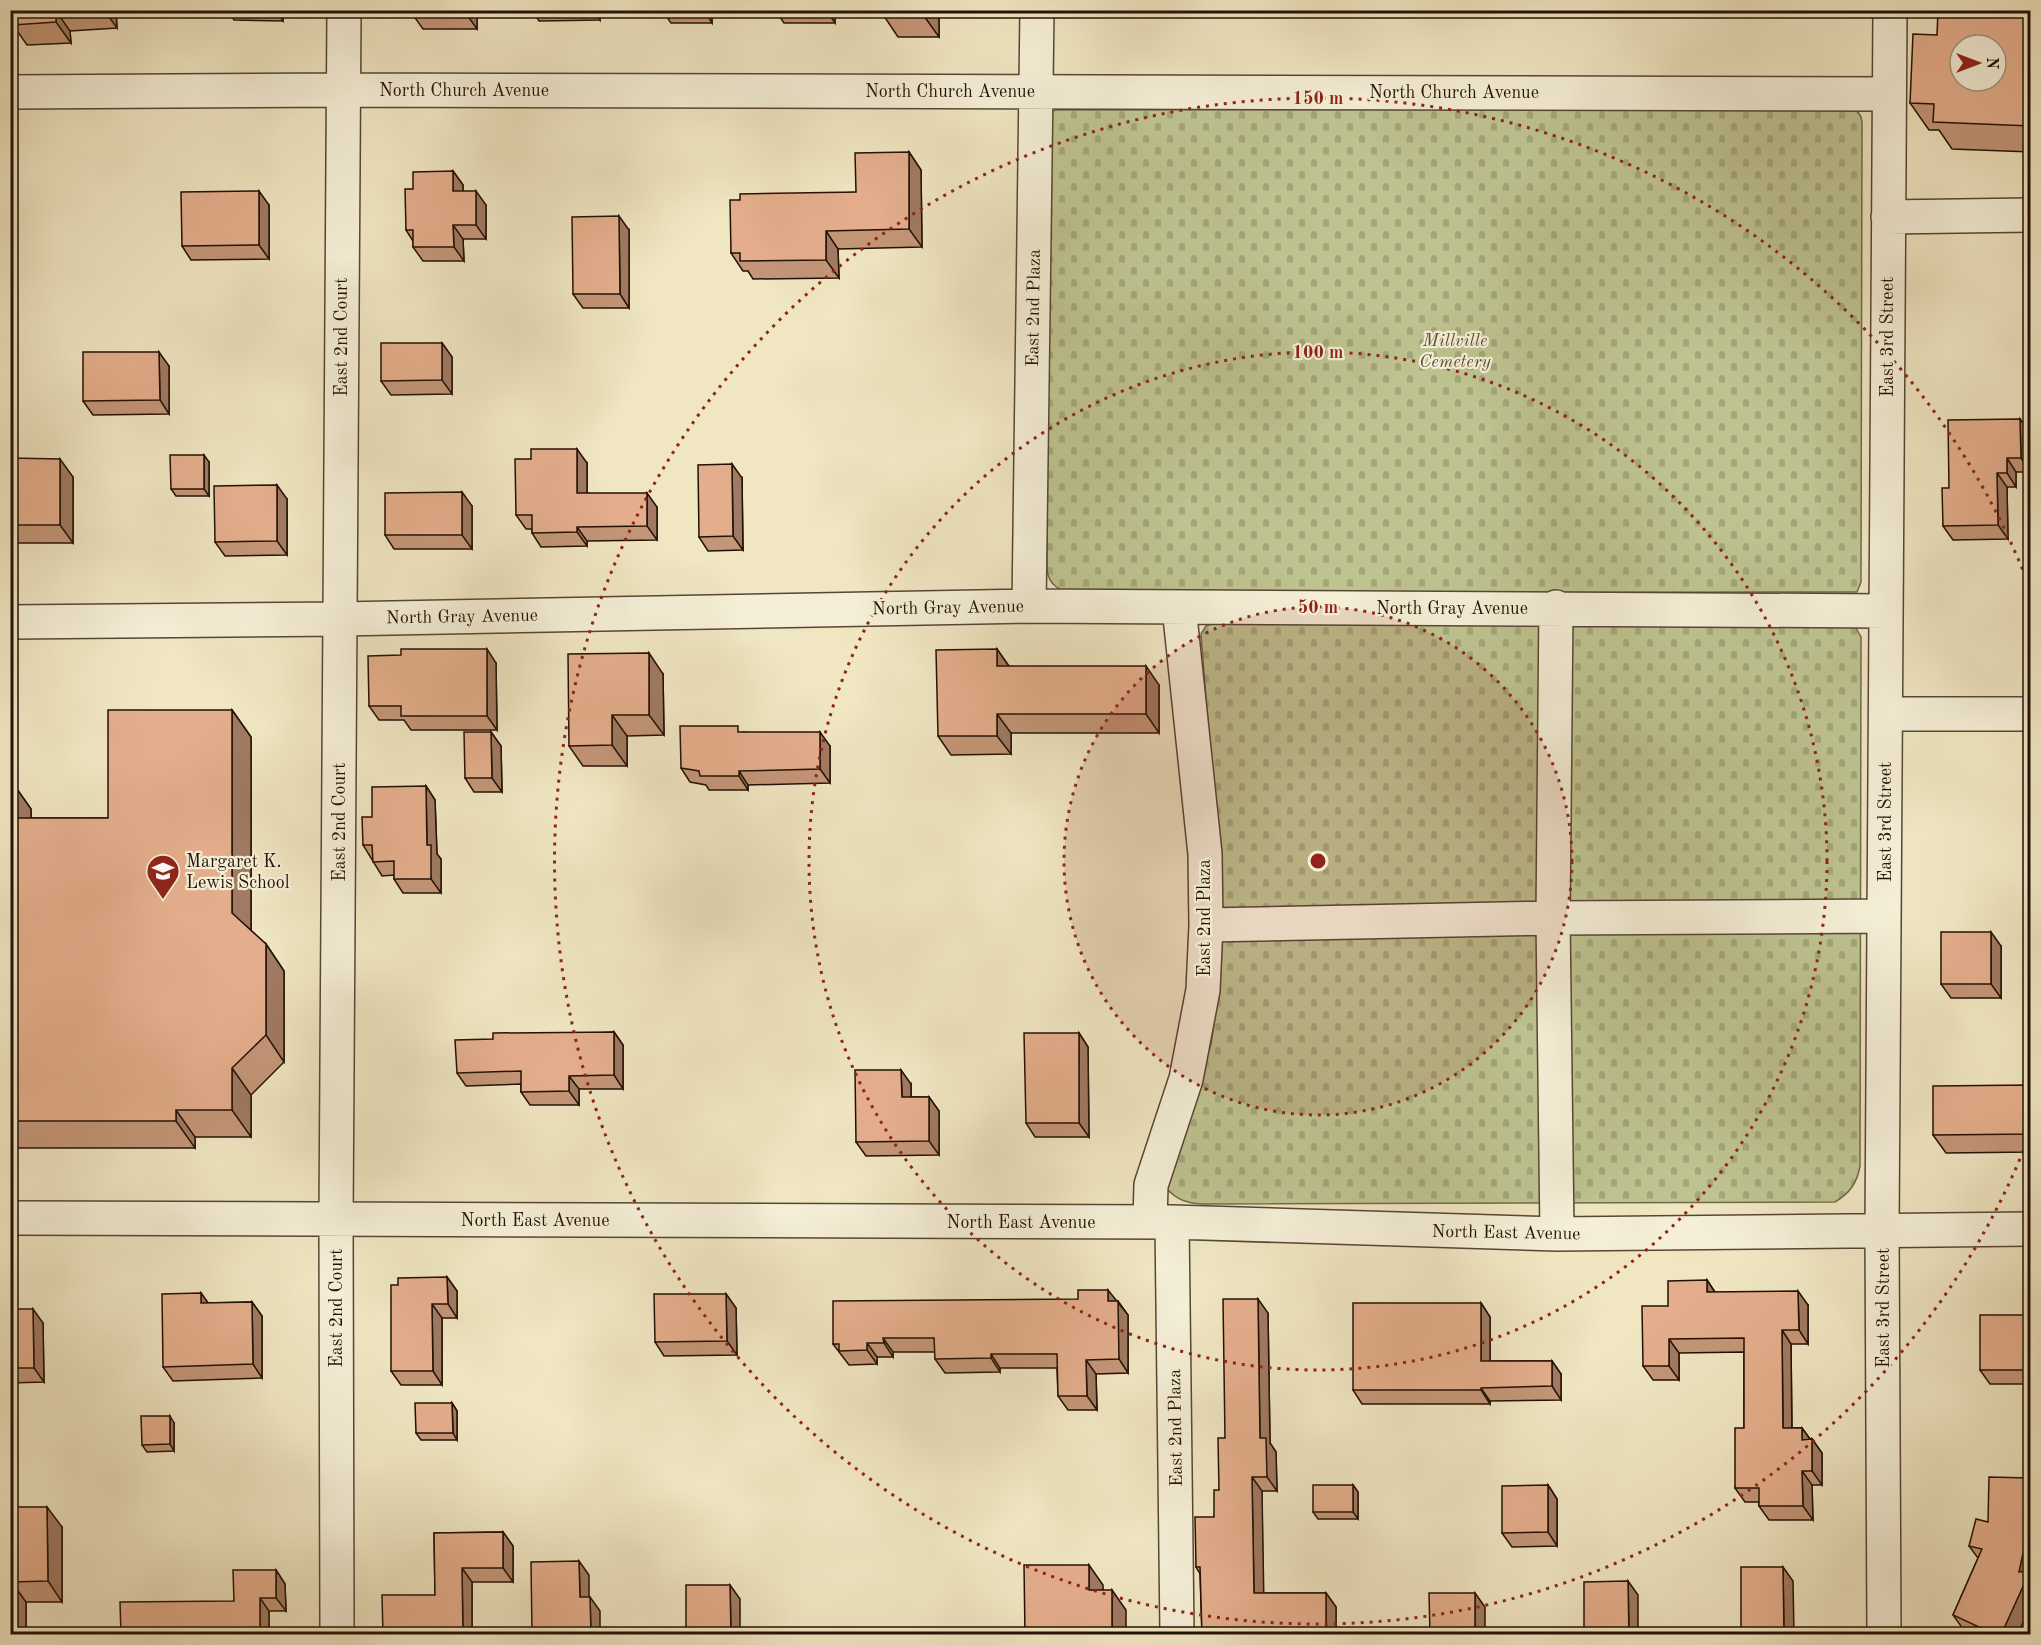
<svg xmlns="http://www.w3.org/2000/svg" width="2041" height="1645" font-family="'Old Standard TT',serif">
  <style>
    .cemetery { fill: url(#cemetery-stones); stroke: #706a4a; stroke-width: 1.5 }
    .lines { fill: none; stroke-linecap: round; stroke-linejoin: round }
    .minor-casing { stroke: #564634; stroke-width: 36 }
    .minor { stroke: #f5efd7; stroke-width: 33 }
    .wall { fill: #c49678; stroke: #231104; stroke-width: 1.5 }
    .shaded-wall { fill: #a07a62; stroke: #231104; stroke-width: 1.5 }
    .building { fill: #e4ae8c; stroke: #231104; stroke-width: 1.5; fill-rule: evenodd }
    .ring { fill: none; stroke: #8f2418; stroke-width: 3; stroke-dasharray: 3 6 }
    .labels { text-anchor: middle; stroke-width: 4.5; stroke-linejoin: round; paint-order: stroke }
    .street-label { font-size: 18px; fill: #231104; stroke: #f5efd7 }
    .park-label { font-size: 18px; font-style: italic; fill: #594f35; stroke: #f5efd7 }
    .poi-label { font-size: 18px; fill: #231104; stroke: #f5efd7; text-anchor: start }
    .centre { fill: #8f2418; stroke: #f5efd7; stroke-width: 3 }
    .ring-label { font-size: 18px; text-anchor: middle; font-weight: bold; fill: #8f2418; stroke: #f5efd7; stroke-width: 4.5; stroke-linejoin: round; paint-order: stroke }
  </style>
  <defs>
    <pattern id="cemetery-stones" width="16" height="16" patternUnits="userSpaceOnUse" patternTransform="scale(1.5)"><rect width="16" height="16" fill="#bec390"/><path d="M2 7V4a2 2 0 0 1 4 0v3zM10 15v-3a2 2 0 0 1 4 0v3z" fill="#a3a67b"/></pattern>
  </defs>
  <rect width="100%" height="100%" fill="#f0e6c2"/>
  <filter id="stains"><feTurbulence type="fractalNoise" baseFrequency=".00333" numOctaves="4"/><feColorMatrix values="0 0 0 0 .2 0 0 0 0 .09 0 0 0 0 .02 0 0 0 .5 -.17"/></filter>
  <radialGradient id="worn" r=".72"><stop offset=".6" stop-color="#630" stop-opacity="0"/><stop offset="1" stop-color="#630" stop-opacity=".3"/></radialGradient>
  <path class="cemetery" d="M1846 108C1855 110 1861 111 1862 122L1861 582 1857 592 1073 593C1059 590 1050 586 1047 571L1048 121 1050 114 1055 110Z
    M1212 624H1844L1856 628 1861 637 1860 1166C1857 1183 1850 1193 1835 1202L1202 1204C1187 1203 1177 1200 1167 1189L1211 1044 1220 983 1217 839 1201 634 1206 626Z"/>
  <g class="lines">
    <defs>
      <path id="minor" d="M10 92 342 90 1889 94
        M1888 217 2030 215
        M1029 606 1037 10
        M1556 607 1553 918 1557 1234
        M10 622 340 619 1029 606 1886 611
        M1886 714H2030
        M1206 925 1553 918 1884 916
        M10 1218 1172 1222 1557 1234 2030 1229
        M1150 1222 1151 1185 1186 1079 1203 990 1206 925 1205 854 1179 607
        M1172 1222 1177 1634
        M337 1634 336 1219 344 10
        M1884 1634 1882 1231 1890 10"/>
    </defs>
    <use href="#minor" class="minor-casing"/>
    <use href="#minor" class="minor"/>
  </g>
  <path class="wall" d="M12 10H116L117 28 70 31 71 43 27 45 13 25Z
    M228 10H283V21L234 20Z
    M477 10V29H423L413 15Z
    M532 10H600V20L539 21Z
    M662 10H712V23H671Z
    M775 10H835V23H784Z
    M880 10H939V37H898Z
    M2031 10V152L1952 149 1939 130H1929L1910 103 1937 35Z
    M909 152 921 170 922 247 838 249 839 278 753 279 748 271H743L731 253 740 200 856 192Z
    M453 171 463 185V191L486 205V239H463L464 261H423L413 247V241L406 230 413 189Z
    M269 205V259L191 260 182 246Z
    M629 230V308H583L573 294Z
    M442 343 452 357V394L391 395 381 381Z
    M169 366V414L93 415 83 401Z
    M2020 419 2030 433V472H2016V487H2007L2008 539 1953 540 1943 526 1949 488Z
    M10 458 73 477V543H10Z
    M209 462V496H176L171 489Z
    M587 463V493L657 507V540L587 541V546L541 547 532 533V529H526L516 515Z
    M742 478 743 550 708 551 699 537Z
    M287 499V555L225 556 215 542Z
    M472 506V549H394L385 535Z
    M997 649 1009 666 1159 685V733H1011V754L951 755 938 736Z
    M496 663 497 730H411L404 720H379L369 706Z
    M663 674 664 735 627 736V766H583L569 746Z
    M232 710 251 737V931L266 944 284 971V1062L251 1095V1137H195V1148H10V782H12L31 809V818H108Z
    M491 732 501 746 502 792H474L465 778Z
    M743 732 830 746V783L748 785V790H709L706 785 690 782 681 768Z
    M426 786 435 800 437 854 441 859V893H403L394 879V875L382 876 363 845Z
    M2001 946V998H1951L1941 984Z
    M614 1032 623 1045V1089H579V1105H530L521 1092V1084L466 1086 457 1073 493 1039Z
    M1079 1033 1088 1047 1089 1137H1035L1026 1123Z
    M911 1084V1097H929L939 1111V1155L866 1156 856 1142Z
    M2031 1085V1152L1946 1153 1933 1135Z
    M447 1277 457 1291V1318H442V1385H401L391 1371Z
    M1707 1280 1715 1292 1808 1305V1344H1791L1792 1428H1802L1810 1439H1812L1822 1453V1485H1812L1813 1520H1769L1759 1506V1502H1745L1735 1488 1744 1428V1352L1679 1353V1380H1653L1643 1366 1668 1306Z
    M201 1293 208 1303 252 1302 262 1316V1378L173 1381 163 1367Z
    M726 1294 736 1308 737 1355 664 1356 655 1342Z
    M1116 1301H1118L1128 1315V1373L1096 1374 1097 1410H1068L1058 1396 1057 1368H1000V1372L945 1373 935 1359V1352H893V1357H877V1364L849 1365 833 1344Z
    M1481 1303 1490 1317V1361H1552L1561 1374V1400L1490 1401V1404H1362L1353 1390Z
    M10 1309 43 1323 44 1382 10 1383Z
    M1268 1313 1270 1443 1276 1452 1277 1491H1262L1263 1593H1326L1336 1607V1635H1202L1200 1574 1196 1567 1214 1517 1219 1490 1225 1438Z
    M2031 1315V1384H1990L1980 1370Z
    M452 1403 457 1411V1440H421L416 1433Z
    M174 1423V1451L147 1452 142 1445Z
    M2030 1478 2031 1480V1606L2017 1635H1975L1963 1629 1953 1615 1978 1558 1969 1546 1988 1522Z
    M1353 1485 1358 1492V1519H1318L1313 1512Z
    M1548 1485 1557 1499V1546L1512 1547 1502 1533Z
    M62 1527V1602H26V1635H10V1559Z
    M503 1532 513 1546V1582H472V1635H383L435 1595 434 1533Z
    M276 1570 285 1584 286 1611H269V1635H121L234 1601Z"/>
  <path class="shaded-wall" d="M104 10H116L117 28Z
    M275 10H283V21Z
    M467 10H477V29L467 15Z
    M594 10H600V20Z
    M704 10H712V23Z
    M826 10H835V23Z
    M924 10H939V37L924 16Z
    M56 11 70 31 71 43 56 22Z
    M909 152 921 170 922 247 909 229Z
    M453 171 463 185V205L453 191Z
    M259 191 269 205V259L259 245Z
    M476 191 486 205V239L476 225Z
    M619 216 629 230V308L620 294Z
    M453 225 463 239 464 261 454 247Z
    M826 231 838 249 839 278 826 260Z
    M442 343 452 357V394L442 380Z
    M159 352 169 366V414L160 400Z
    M2020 419 2030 433V472L2021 458Z
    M577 449 587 463V507L577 493Z
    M204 455 209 462V496L204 489Z
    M2007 458 2016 472V487L2007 473Z
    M60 459 73 477V543L60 525Z
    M732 464 742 478 743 550 733 536Z
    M1997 473 2007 487 2008 539 1998 525Z
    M277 485 287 499V555L277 541Z
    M462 492 472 506V549L462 535Z
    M647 493 657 507V540L647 526Z
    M577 527 587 541V546L577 532Z
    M487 649 496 663 497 730 487 716Z
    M997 649 1010 668 997 666Z
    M649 653 663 674 664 735 649 715Z
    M1146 666 1159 685V733L1146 714Z
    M232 710 251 737V940L232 913Z
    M997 714 1011 733V754L997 736Z
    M612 715 627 736V766L612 745Z
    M491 732 501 746 502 792 492 778Z
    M820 732 830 746V783L820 769Z
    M739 771 748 785V790L739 776Z
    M12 782 31 809V845L12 818Z
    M426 786 435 800 437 854 441 859V893L431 879 427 845Z
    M1991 932 2001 946V998L1991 984Z
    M266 944 284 971V1062L266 1035Z
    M614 1032 623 1045V1089L614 1075Z
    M1079 1033 1088 1047 1089 1137 1079 1123Z
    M232 1068 251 1095V1137L232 1110Z
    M901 1070 911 1084V1111L902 1097Z
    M569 1076 579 1089V1105L569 1091Z
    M929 1097 939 1111V1155L929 1141Z
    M176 1110 195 1137V1148L176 1121Z
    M447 1277 457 1291V1318L448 1304Z
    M1707 1280 1716 1294 1707 1292Z
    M1108 1290 1128 1315V1373L1119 1359 1108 1301Z
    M1798 1291 1808 1305V1344L1799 1330Z
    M201 1293 211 1307 201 1303Z
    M726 1294 736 1308 737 1355 727 1341Z
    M1258 1299 1268 1313 1270 1443 1276 1452 1277 1491 1267 1477 1260 1438Z
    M252 1302 262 1316V1378L253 1364Z
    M1481 1303 1490 1317V1374L1481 1361Z
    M432 1304 442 1318V1385L433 1371Z
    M33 1309 43 1323 44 1382 34 1368Z
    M1782 1330 1791 1344 1792 1442 1783 1428Z
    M883 1338 893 1352V1357L884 1343Z
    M1669 1339 1679 1353V1380L1669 1366Z
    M867 1343 877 1357V1364L867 1350Z
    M991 1354 1000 1368V1372L991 1358Z
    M1086 1360 1096 1374 1097 1410 1087 1396Z
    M1552 1361 1561 1374V1400L1552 1386Z
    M1481 1388 1490 1401V1404L1481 1390Z
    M452 1403 457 1411V1440L453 1433Z
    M170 1416 174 1423V1451L170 1444Z
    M1802 1428 1812 1442 1802 1440Z
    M1812 1439 1822 1453V1485L1812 1471Z
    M1802 1471 1812 1485 1813 1520 1803 1506Z
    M1252 1477 1262 1491 1264 1607 1254 1593Z
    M2030 1478 2031 1480V1606L2017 1635H2001L2019 1572Z
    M1353 1485 1358 1492V1519L1353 1512Z
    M1548 1485 1557 1499V1546L1548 1532Z
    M47 1507 62 1527V1602L48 1581Z
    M503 1532 513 1546V1582L503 1568Z
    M579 1561 589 1575V1611L580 1597Z
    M1089 1565 1103 1585 1104 1610 1089 1590Z
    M1783 1567 1793 1581 1794 1635H1784Z
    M462 1568 472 1582V1635H463Z
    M276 1570 285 1584 286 1611 276 1598Z
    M1628 1581 1638 1595V1635H1629Z
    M13 1584 26 1602V1635H22L13 1622Z
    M730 1585 740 1599V1635H731Z
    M1112 1590 1126 1610V1635H1112Z
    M1326 1593 1336 1607V1635H1326Z
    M1475 1593 1485 1607V1635H1475Z
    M590 1597 600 1611V1635H591Z
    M260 1598 269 1611V1635H261L260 1632Z"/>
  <path class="building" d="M12 10H58L56 11V22L13 25Z
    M413 10H467V15H413Z
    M884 10H924V16H884Z
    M1938 10H2031V126L1933 122 1934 104 1910 103 1913 34 1937 35ZM1960 45H1996V81H1960Z
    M909 152V229L826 231V260L740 261V253H731L730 200H740V194L856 192 855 153Z
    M453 171V191H476V225H453L454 247H413V230H406L405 189H413V172Z
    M259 191V245L182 246 181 192Z
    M619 216 620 294H573L572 217Z
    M381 343H442V380L381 381Z
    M83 352H159L160 400 83 401Z
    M2020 419 2021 458H2007V473H1997L1998 525 1943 526 1942 488H1949L1948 420Z
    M531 449H577V493H647V526L577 527V532L532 533V515H516L515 459H531Z
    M170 455H204V489H171Z
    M10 458 60 459V525H10Z
    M732 464 733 536 699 537 698 465Z
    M277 485V541L215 542 214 486Z
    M462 492V535H385V493Z
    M401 649H487V716H401V706H369L368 656 401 655Z
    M997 649V666H1146V714H997V736H938L936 650Z
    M649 653V715H612V745L569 746 568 654Z
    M108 710H232V913L266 944V1035L232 1068V1110H176V1121H10V782H12V818H108Z
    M680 726H738V732H820V769L739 771V776H700L699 771 681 768Z
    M464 732H491L492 778H465Z
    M426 786 427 845H431V879H394V861L373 862 372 845H363L362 817H372V787Z
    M1941 932H1991V984H1941Z
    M614 1032V1075L569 1076V1091L521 1092V1071L457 1073 455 1040 493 1039V1033Z
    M1024 1033H1079V1123H1026Z
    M855 1070H901L902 1097H929V1141L856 1142Z
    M2031 1085V1134L1933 1135V1086Z
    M447 1277 448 1304H432L433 1371H391V1285H398V1278Z
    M1707 1280V1292L1798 1291 1799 1330H1782L1783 1428H1802V1440L1812 1439V1471H1802L1803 1506H1759V1488H1735V1428H1744V1338L1669 1339V1366H1643L1642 1306H1668V1281Z
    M1078 1290H1108V1301H1118L1119 1359 1086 1360 1087 1396H1058L1057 1354H991V1358L935 1359 934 1338H883L884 1343H867V1350L839 1351V1344H833V1301L1078 1299Z
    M201 1293V1303L252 1302 253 1364 163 1367 162 1294Z
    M654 1294H726L727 1341 655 1342Z
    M1223 1299H1258L1260 1438H1266L1267 1477H1252L1254 1593H1326V1635H1202L1200 1567H1196L1195 1517H1214V1490H1219L1218 1438H1225Z
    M1353 1303H1481V1361H1552V1386L1481 1388V1390H1353Z
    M10 1309H33L34 1368H10Z
    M1980 1315H2031V1370H1980Z
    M415 1403H452L453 1433H416Z
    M141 1416H170V1444L142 1445Z
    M1989 1477 2030 1478 2028 1530 2019 1572 2030 1571 2001 1635H1996L1953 1615 1982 1549 1969 1546 1976 1519 1988 1522Z
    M1313 1485H1353V1512H1313Z
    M1548 1485V1532L1502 1533V1486Z
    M11 1507H47L48 1581 11 1582Z
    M503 1532V1568H462L463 1635H383L382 1595H435L434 1533Z
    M10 1559 11 1582 13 1584V1622H10Z
    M579 1561 580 1597H590L591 1635H532L531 1562Z
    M1024 1565H1089V1590H1112V1635H1025Z
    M1741 1567H1783L1784 1635H1741Z
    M233 1570H276V1598H260V1632L197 1634V1635H121L120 1602 234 1601Z
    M1628 1581 1629 1635H1584V1582Z
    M686 1585H730L731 1635H686Z
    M1429 1593H1475V1635H1430Z"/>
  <circle cx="1318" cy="861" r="254" fill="#8f2418" fill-opacity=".12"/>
  <g class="ring">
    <circle cx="1318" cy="861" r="254"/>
    <circle cx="1318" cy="861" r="509"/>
    <path d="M2030 1134A763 763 0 1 1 2030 588"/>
  </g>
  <defs>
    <symbol id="school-pin" viewBox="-11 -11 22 30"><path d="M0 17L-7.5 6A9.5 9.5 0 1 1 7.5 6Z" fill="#8f2418" stroke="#f5efd7"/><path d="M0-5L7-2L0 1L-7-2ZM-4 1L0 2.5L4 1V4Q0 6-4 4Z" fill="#fff"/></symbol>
  </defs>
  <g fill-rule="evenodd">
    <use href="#school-pin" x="144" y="852" width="38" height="52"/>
  </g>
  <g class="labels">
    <g class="street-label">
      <text x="464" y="96">North Church Avenue</text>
      <text x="950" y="97">North Church Avenue</text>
      <text x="1454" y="98">North Church Avenue</text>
      <text transform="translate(1033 308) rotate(-89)" y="6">East 2nd Plaza</text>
      <text transform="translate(341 337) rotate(-90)" y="6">East 2nd Court</text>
      <text transform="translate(1887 337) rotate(-90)" y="6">East 3rd Street</text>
      <text transform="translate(948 607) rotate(-1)" y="6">North Gray Avenue</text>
      <text x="1452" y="614">North Gray Avenue</text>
      <text transform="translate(462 616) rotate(-1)" y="6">North Gray Avenue</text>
      <text transform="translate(339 822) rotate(-90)" y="6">East 2nd Court</text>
      <text transform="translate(1885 822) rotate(-90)" y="6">East 3rd Street</text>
      <text transform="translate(1204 918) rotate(-90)" y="6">East 2nd Plaza</text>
      <text x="535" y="1226">North East Avenue</text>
      <text x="1021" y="1228">North East Avenue</text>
      <text transform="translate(1506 1232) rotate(1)" y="6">North East Avenue</text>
      <text transform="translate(336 1308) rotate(-90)" y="6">East 2nd Court</text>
      <text transform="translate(1883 1308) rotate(-90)" y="6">East 3rd Street</text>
      <text transform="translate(1175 1428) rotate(-91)" y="6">East 2nd Plaza</text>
    </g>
    <g class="park-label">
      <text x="1455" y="346">Millville<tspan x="1455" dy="21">Cemetery</tspan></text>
    </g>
    <g class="poi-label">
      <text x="186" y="867">Margaret K.<tspan x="186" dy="21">Lewis School</tspan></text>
    </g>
  </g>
  <circle cx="1318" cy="861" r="9" class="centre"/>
  <g class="ring-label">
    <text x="1318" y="104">150 m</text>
    <text x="1318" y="358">100 m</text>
    <text x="1318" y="613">50 m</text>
  </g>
  <rect width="2041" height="1645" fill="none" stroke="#f0e6c2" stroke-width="36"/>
  <rect x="12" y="12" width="2017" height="1621" fill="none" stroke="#231104" stroke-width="3"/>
  <rect x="18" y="18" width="2005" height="1609" fill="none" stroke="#231104" stroke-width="1.5"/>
  <g transform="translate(1978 63) rotate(90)"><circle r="28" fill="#f5efd7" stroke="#a19683" stroke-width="1.5"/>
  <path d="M0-4.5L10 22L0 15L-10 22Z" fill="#8f2418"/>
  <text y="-9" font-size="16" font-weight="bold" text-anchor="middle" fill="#231104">N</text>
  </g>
  <rect width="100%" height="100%" filter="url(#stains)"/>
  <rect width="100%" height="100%" fill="url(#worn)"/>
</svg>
